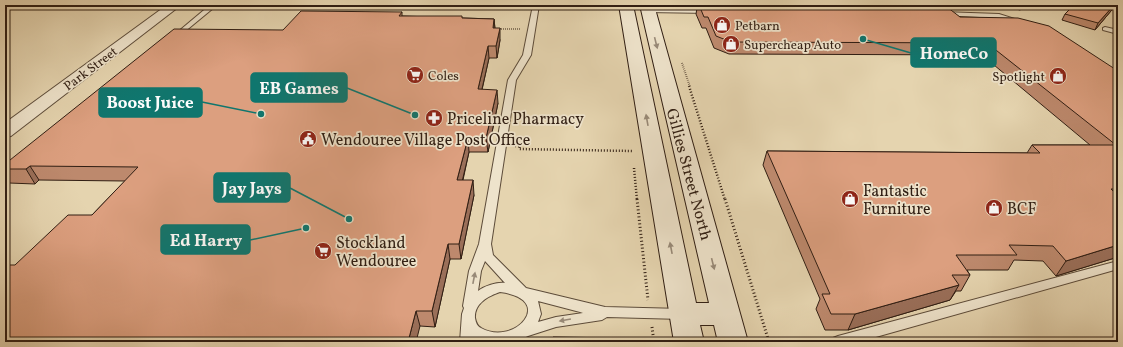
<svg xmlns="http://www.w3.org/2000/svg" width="1123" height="347" font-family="Vollkorn,serif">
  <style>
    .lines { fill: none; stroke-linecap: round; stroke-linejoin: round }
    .service-casing { stroke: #5d4c3a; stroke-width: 2 }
    .minor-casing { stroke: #5d4c3a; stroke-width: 2 }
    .secondary-casing { stroke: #301e13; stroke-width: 2 }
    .path-far2 { stroke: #301e13; stroke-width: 2; stroke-dasharray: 0.5 1.5; stroke-linecap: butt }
    .path-far1 { stroke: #301e13; stroke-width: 2.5; stroke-dasharray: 1 2; stroke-linecap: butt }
    .path { stroke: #301e13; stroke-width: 3; stroke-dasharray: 1 2.5; stroke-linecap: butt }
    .service { fill: #eee3cb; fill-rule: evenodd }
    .minor { fill: #eee3cb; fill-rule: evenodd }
    .secondary { fill: #eee3cb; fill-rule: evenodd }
    .wall { fill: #bd896d; stroke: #301e13 }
    .shaded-wall { fill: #9a6f59; stroke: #301e13 }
    .building { fill: #dc9f7f; stroke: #301e13 }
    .oneway { fill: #988a78 }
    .labels { text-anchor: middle; stroke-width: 3.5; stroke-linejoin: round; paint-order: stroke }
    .far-poi-label { font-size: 13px; fill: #301e13; stroke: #eee3cb; text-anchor: start }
    .far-street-label { font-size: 13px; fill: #301e13; stroke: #eee3cb }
    .poi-label { font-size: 16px; fill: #301e13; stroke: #eee3cb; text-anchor: start }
    .street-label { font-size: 16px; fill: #301e13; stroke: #eee3cb }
    .leader { fill: none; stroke: #0f766e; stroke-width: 1.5 }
    .callout-dot { fill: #0f766e; stroke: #eee3cb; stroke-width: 1.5 }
    .callout { fill: #0f766e; stroke: #0f766e; stroke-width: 1.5 }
    .callout-label { font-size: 17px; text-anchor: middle; font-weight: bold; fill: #fff }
  </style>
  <rect width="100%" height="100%" fill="#e5d4af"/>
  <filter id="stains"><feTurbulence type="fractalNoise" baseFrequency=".005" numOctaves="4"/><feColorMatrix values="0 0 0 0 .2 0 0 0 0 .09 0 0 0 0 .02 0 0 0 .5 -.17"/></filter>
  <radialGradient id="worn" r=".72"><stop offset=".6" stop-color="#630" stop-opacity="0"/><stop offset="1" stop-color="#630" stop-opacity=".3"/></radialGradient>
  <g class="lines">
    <defs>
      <path id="service" d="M210 5H217L177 38H173V36Z
        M533 5H539L531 55 516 80 491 244 493 255 526 288 605 307 682 309 687 310 689 314 687 318 682 319 607 317 602 320 556 327 528 336 515 342H484L474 337V342H460L462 314 464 308 463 306 469 271 479 244 508 80 523 55ZM485 261 505 283C496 282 485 286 478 291L481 271ZM500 292C557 299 515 347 481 328 477 326 476 323 475 318 474 304 488 296 500 292ZM538 301 580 312 583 313 556 317 538 322 541 314Z
        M648 9H710L713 11 710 13 646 12 645 11Z
        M942 12 999 14 1021 21 1018 23 999 18 940 15V13Z
        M1105 27 1118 30V34L1103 30V28Z
        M1118 261V269L858 342H831L833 338 838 336Z"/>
      <path id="minor" d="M167 5H181L11 136 5 137V123Z"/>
      <path id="secondary" d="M619 5H633L696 303H709L640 5H654L748 342H718L714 325H700L704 342H674Z"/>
    </defs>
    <use href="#service" class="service-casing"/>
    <use href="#minor" class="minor-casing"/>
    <use href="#secondary" class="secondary-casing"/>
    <path class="path-far2" d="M497 29H520
      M682 63 690 87"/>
    <path class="path-far1" d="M689 86 725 200
      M515 146H520L519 149 632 151
      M634 168 637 200"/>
    <path class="path" d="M637 199 648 300
      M725 199 769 342
      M652 327 654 342"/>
    <use href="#service" class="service"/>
    <use href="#minor" class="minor"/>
    <use href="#secondary" class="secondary"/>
  </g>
  <path class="wall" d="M692 5H761L763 9 770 5H936L935 7 960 17 1118 71V257L1056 276 1043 261 1014 260 1008 270H967L970 275 961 291H956L950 300 848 330H825L816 309 820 299 763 165 767 151 1027 153 1032 145H1090L982 55 729 54 714 48 706 28H702L696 14 697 8H694Z
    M1001 5H1026L1020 10Z
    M1116 5 1095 30 1062 20 1065 14Z
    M402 12V16L463 18 494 19 495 28 500 40 497 58H489L482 90 498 103 488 152H469L463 180 474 195 461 259H450L435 327 420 326 15 265 92 215 125 181 39 180 35 184 9 183 5 177V164Z"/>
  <path class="shaded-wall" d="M1022 5H1026L1020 10Z
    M1114 5H1116L1095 30 1098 23Z
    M494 19 495 30 493 28Z
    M500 28V40L497 58 496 46Z
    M488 46 489 58 479 102 478 89Z
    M497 90 498 103 488 152 486 138Z
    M468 138 469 152 459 195 457 180Z
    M30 166 39 180 35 184 26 169Z
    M473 180 474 195 461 259 459 244Z
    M448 244 450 259 435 327 432 311Z
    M1118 245V257L1056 276 1066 261Z
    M959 285 950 300 848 330 855 314Z
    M416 311 420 326 416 342H408Z"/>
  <path class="building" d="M699 5H761L763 9 770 5H841L947 7 960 17 1018 18 1049 26 1118 71V189H1111L1118 196V245L1066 261 1053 246 1009 245 1017 255H956L970 275H952L959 285 855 314H831L822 294H830L767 151 1040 153 1032 145H1116L987 43 731 42 716 36 708 17H704Z
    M1074 5H1114L1098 23 1065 14Z
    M301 11 402 12 399 16H462V18L494 19 493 28H500L496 46H488L478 89 497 90 486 138H468L457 180H473L459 244H448L432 311H416L408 342H5V265H15L68 215H92L138 167 30 166 26 169H5V164L174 29 283 30Z
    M553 337 620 338V342H552Z"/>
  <defs><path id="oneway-solid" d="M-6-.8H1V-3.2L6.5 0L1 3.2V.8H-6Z"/></defs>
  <g class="oneway">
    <use href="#oneway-solid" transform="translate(656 43) rotate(76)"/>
    <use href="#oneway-solid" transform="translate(647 120) rotate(-100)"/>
    <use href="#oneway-solid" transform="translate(671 248) rotate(-101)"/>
    <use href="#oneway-solid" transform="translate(713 264) rotate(76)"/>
    <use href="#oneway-solid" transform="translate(474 278) rotate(-79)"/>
    <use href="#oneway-solid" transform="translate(565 320) rotate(170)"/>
  </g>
  <defs>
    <symbol id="shop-disc" viewBox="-11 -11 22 22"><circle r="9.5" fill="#8f2418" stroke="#eee3cb"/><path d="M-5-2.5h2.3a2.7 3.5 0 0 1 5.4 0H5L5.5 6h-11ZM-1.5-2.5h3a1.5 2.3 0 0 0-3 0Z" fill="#fff"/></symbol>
    <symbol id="supermarket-disc" viewBox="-11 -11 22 22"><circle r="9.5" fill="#8f2418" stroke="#eee3cb"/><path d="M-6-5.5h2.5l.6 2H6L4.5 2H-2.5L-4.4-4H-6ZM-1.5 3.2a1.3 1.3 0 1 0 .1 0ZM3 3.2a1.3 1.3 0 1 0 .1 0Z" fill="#fff"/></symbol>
    <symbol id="pharmacy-disc" viewBox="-11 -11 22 22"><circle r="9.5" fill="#8f2418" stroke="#eee3cb"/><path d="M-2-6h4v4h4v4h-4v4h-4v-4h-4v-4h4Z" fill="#fff"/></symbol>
    <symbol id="civic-disc" viewBox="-11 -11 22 22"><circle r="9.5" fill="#8f2418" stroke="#eee3cb"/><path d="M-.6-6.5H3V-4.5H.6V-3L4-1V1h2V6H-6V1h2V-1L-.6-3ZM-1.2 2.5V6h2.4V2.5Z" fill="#fff"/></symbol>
  </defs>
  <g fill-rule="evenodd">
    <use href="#shop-disc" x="712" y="15" width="20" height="20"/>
    <use href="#shop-disc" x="721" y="34" width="20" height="20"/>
    <use href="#supermarket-disc" x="405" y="65" width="20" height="20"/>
    <use href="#shop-disc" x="1048" y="66" width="20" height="20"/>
    <use href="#pharmacy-disc" x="424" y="108" width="20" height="20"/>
    <use href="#civic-disc" x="298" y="129" width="20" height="20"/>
    <use href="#shop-disc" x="840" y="189" width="20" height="20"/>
    <use href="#shop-disc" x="984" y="198" width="20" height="20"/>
    <use href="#supermarket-disc" x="313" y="241" width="20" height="20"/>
  </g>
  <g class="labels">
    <g class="far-poi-label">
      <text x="735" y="30">Petbarn</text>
      <text x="744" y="49">Supercheap Auto</text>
      <text x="428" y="80">Coles</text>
      <text x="1045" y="81" text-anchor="end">Spotlight</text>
    </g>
    <g class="far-street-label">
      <text transform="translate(90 68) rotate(-37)" y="5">Park Street</text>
    </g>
    <g class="poi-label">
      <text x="447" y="124">Priceline Pharmacy</text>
      <text x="321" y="145">Wendouree Village Post Office</text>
      <text x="863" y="196">Fantastic<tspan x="863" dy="18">Furniture</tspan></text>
      <text x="1007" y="214">BCF</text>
      <text x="336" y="248">Stockland<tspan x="336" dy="18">Wendouree</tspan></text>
    </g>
    <g class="street-label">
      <text transform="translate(690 174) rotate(75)" y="6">Gillies Street North</text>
    </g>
  </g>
  <path class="leader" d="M863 39L911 53M415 115L347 88M261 114L202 102M349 219L290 188M306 228L250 240"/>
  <g class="callout-dot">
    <circle cx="863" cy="39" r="4"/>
    <circle cx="415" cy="115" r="4"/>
    <circle cx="261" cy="114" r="4"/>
    <circle cx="349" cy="219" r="4"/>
    <circle cx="306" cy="228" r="4"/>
  </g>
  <g class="callout">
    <rect x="911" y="38" width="85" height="29" rx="4"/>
    <rect x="251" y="73" width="96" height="29" rx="4"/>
    <rect x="99" y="88" width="103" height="29" rx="4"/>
    <rect x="214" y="173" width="76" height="29" rx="4"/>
    <rect x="161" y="225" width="89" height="29" rx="4"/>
  </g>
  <g class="callout-label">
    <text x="954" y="59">HomeCo</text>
    <text x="299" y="94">EB Games</text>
    <text x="150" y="108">Boost Juice</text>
    <text x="252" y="194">Jay Jays</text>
    <text x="206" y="246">Ed Harry</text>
  </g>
  <rect width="1123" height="347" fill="none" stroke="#e5d4af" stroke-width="20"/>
  <rect x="6" y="6" width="1111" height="335" fill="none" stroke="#301e13" stroke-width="2"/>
  <rect x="10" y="10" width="1103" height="327" fill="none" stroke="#301e13"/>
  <rect width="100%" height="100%" filter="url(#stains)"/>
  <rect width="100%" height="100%" fill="url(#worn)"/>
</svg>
